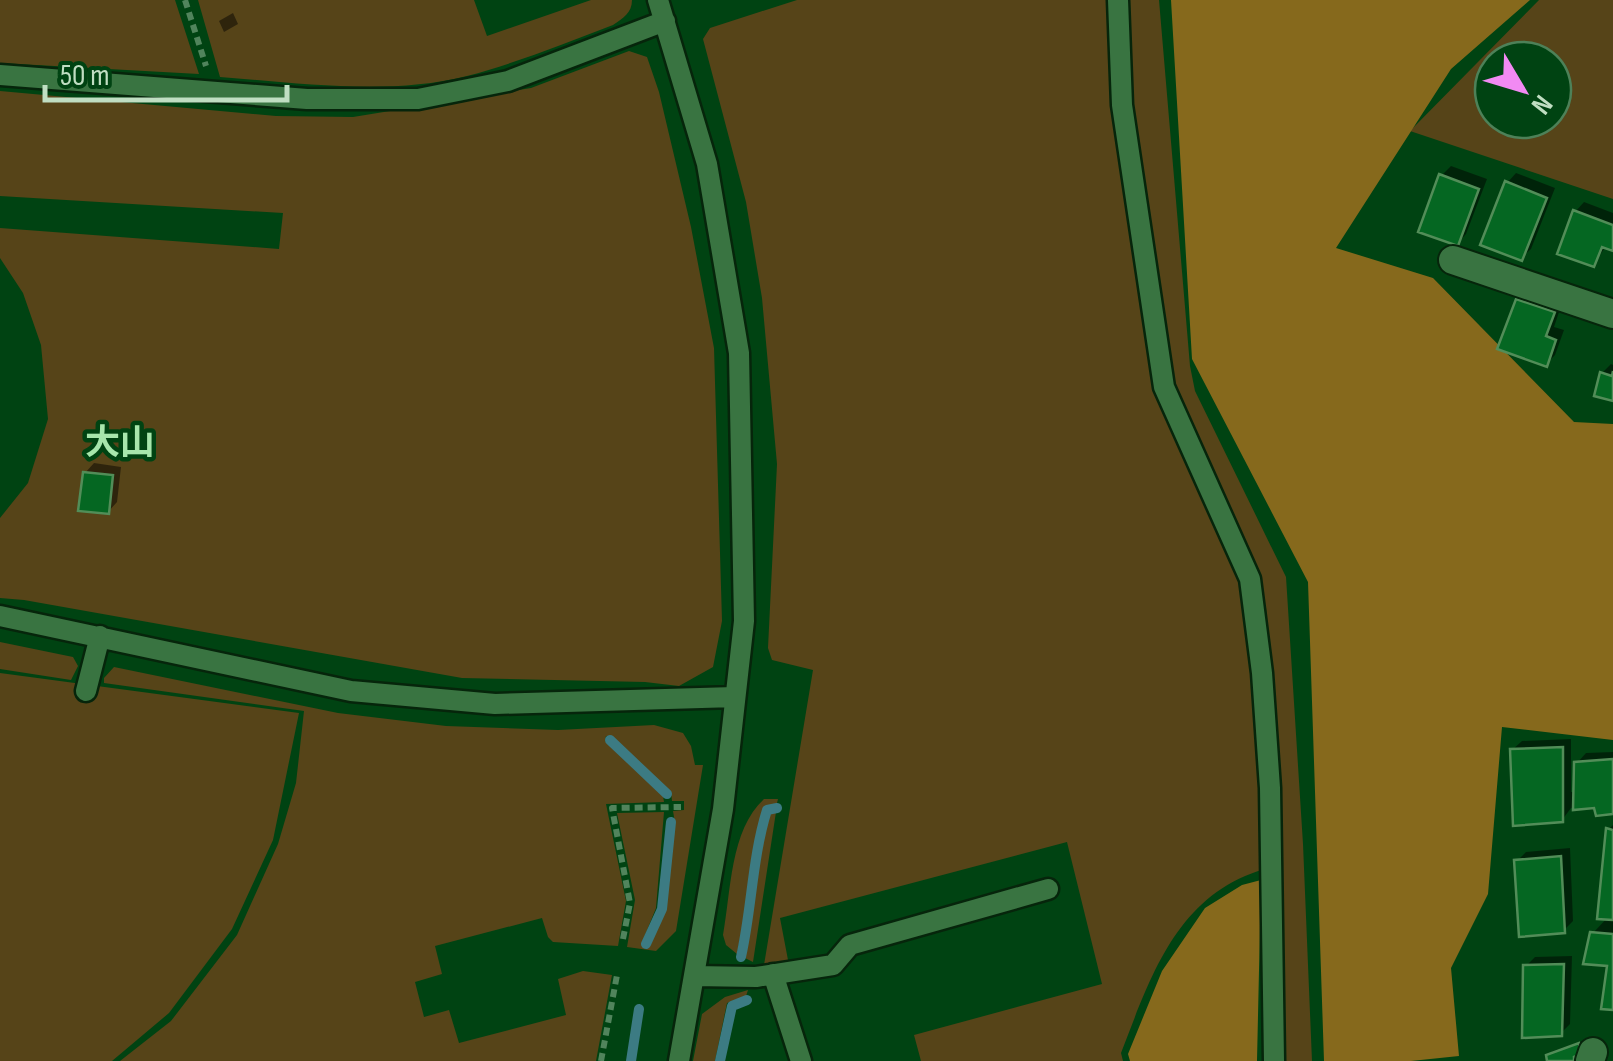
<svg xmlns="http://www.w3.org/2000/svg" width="1613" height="1061" font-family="'Sofia Sans Condensed','Noto Sans JP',sans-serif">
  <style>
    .green { fill: #564418; fill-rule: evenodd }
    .forest { fill: #86691c }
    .shadow { fill: #0007 }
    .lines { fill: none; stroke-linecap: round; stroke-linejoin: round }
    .stream { stroke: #3c7b83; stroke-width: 10 }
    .building { fill: #056722; stroke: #528d58; stroke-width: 2.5 }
    .service-casing { stroke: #06250b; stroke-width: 25 }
    .minor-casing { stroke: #06250b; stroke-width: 32 }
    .path { stroke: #51845c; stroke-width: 6; stroke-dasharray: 8 5; stroke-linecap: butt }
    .service { stroke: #397441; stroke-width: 20 }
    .minor { stroke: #397441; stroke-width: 28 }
    .labels { text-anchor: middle; stroke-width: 9; stroke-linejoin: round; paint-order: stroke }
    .quarter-label { font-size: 35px; font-weight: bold; fill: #a7e6ac; stroke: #004312 }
  </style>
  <rect width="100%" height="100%" fill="#004312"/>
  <path class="green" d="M0 0H175L199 74 0 63Z
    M198 0H474L487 36 591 0H632C632 13 623 18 613 25 565 43 517 63 467 76 388 96 301 83 220 77Z
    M797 0H1109L1122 181 1157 390 1243 583 1255 648 1265 869C1177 894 1151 976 1121 1053L1123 1061H921L914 1035 1102 984 1067 842 780 918 788 960 764 965 813 670 772 660 768 648 777 464 762 298 746 202 703 39 710 28Z
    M1127 0H1159L1190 366 1195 391 1286 577 1303 844 1312 1061H1278L1283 850 1266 608 1255 569 1165 363 1128 108Z
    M1539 0H1613V199L1410 131ZM1493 60H1553V120H1493Z
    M629 51 647 57 659 92 691 227 714 348 722 621 713 667 679 686 645 682 462 678 24 600 0 598V518L28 483 48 419 41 345 23 293 0 258V228L279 249 283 213 0 196V91L276 116 353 117 531 88Z
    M0 642 73 657 78 666 71 680 0 669Z
    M114 667 338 713 446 726 558 730 654 725 683 733 691 746 695 765H703L676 931 656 951 627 947 635 900 617 813 664 812 656 908 641 945 650 946 666 908 675 823 673 811 684 810V801H672L671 792 610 736H606L605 741 663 796 664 802 606 804 626 901 618 946 553 942 548 937 542 918 435 946 442 974 415 982 424 1017 449 1010 459 1043 566 1015 558 979 583 971 612 975 596 1061H120L171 1021 237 935 278 844 296 783 304 711 104 683V678Z
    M0 673 299 713 273 840 232 929 169 1013 112 1061H0Z
    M764 799H778L777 803 764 808C750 855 748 905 737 954L726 945 723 935C731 892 730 830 764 799Z
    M776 812 753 962 745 958C755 911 757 862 769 815Z
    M748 990 746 996 727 1003 715 1061H693L702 1014 725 997Z"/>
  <path class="forest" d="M1171 0H1530L1451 69 1336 248 1433 278 1574 422 1613 424V740L1502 727 1488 894 1451 968 1459 1056 1411 1061H1324L1308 582 1192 359Z
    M1261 880 1257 1061H1130L1128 1054 1162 971 1205 908 1242 885Z"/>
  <path class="shadow" d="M233 13 238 24 224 32 219 21Z
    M1451 166 1487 179 1466 234 1457 244 1442 175Z
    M1516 173 1555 188 1531 249 1521 258 1507 183Z
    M1584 202 1613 213V248L1606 246 1594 264 1575 212Z
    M1527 291 1562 303 1554 327 1564 330 1555 355 1546 364 1518 300Z
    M1611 364 1613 365V398L1602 373Z
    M94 463 121 467 117 502 108 512 85 473Z
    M1571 739V792H1576L1577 763 1586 753 1613 752V811L1596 805 1571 808 1562 820 1512 750 1522 741Z
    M1613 825V1007L1610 963 1593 933 1608 917V830Z
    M1570 848 1573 921 1564 930 1517 861 1526 852Z
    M1572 956 1570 1024 1561 1033 1526 966 1535 957Z
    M1582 1041 1583 1049 1577 1053 1576 1061H1500H1550L1548 1055 1553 1051Z"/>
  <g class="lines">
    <path class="stream" d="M610 740 667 794
      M646 944 662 909 671 822
      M741 957C752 908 752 858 767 810L777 808
      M631 1061 639 1009
      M720 1061 732 1006 747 1000"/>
  </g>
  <path class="building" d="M1439 174 1479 189 1458 246 1418 232Z
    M1505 181 1547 198 1522 261 1480 245Z
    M1573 210 1613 225V251L1602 247 1594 267 1557 254Z
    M1516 299 1555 312 1546 336 1556 340 1547 367 1497 349Z
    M1613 371V401L1594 396 1600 372 1612 376Z
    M83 472 113 475 109 514 78 511Z
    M1563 747V822L1513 826 1510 749Z
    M1613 759V814L1596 816 1594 808 1573 810 1574 762Z
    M1606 828 1613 830V920L1597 919Z
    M1561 856 1565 933 1519 937 1514 860Z
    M1590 932 1613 934V1010L1601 1009 1607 966 1583 964Z
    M1564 964 1562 1036 1522 1038 1523 965Z
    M1579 1043 1580 1055 1574 1057V1061H1547L1546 1055Z"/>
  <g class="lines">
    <defs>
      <path id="service" d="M658 0 707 164 739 353 744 621 723 809 679 1061
        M1118 0 1122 105 1164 387 1250 579 1262 673 1270 788 1274 1061
        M0 75 307 99H418L508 81 665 21
        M0 616 351 691 495 704 735 697
        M86 691 100 636
        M773 974 801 1061
        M694 976 756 977 833 965 850 945 1048 889"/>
      <path id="minor" d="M1453 260 1613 314
        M1590 1061 1593 1052"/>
    </defs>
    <use href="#service" class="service-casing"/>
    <use href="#minor" class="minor-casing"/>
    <path class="path" d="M185 0 206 66
      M623 939 630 903 612 808 681 807
      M601 1061 617 975"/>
    <use href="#service" class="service"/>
    <use href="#minor" class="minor"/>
  </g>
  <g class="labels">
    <g class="quarter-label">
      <text x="120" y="454">大山</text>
    </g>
  </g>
  <g transform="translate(1523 90) rotate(128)"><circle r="48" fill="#004312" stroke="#4d8158" stroke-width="2.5"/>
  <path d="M0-8L18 38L0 25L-18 38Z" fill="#f28af3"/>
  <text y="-15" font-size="28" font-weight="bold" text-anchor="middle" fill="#c0dec2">N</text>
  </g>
  <path d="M45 85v15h242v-15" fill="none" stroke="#c0dec2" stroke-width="5"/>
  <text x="60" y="85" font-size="30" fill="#c0dec2" stroke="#004312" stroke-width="8" paint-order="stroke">50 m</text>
</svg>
